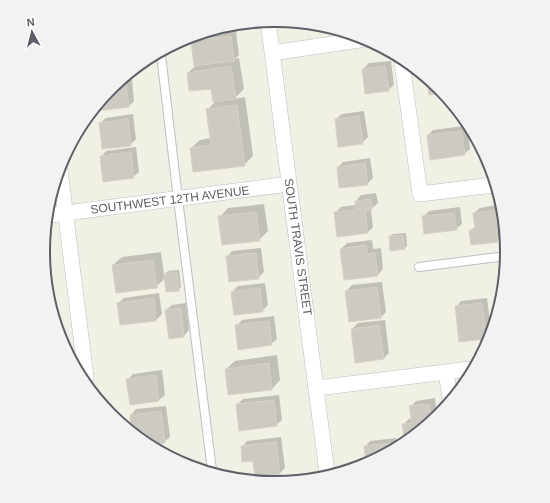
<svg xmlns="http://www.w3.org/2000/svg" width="550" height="503" font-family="Arial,sans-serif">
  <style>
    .shadow { fill: #0003 }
    .building { fill: #cccac2; stroke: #d6d3c2 }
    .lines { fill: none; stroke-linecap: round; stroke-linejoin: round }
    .service-casing { stroke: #bcbec5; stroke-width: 10 }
    .minor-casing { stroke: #bcbec5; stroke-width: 16 }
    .service { stroke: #fff; stroke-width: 8 }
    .minor { stroke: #fff; stroke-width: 15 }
    .labels { text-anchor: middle; stroke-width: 3; stroke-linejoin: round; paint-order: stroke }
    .street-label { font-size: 12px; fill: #5d6067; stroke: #fff }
    .rim { fill: none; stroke: #5d6067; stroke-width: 2 }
  </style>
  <rect width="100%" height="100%" fill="#f1f0e5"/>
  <path class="shadow" d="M236 31 239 55 235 59 239 58 244 89 234 99 245 97 253 156 244 165 191 148 200 140 211 138 207 110 216 101 212 87 188 73 195 66 192 42 198 36Z
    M391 61 394 85 388 90 363 69 369 63Z
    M132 80 134 101 129 106 96 110 111 88 121 81Z
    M364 111 368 137 362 143 336 119 342 114Z
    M133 114 136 139 130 145 100 123 106 118Z
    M464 126 468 131 470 149 464 154 428 135 433 130Z
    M136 147 139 172 133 177 101 157 106 151Z
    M370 158 373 178 367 184 338 167 343 162Z
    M376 193 378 203 371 209 373 227 368 232 335 213 341 207 356 205V201L361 195Z
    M264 204 268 231 259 240 220 217 228 208Z
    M497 205 503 235 497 241 470 231 476 226 474 213 480 208Z
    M460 207 462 224 456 229 423 217 429 211Z
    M406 233 407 246 405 248 390 237 392 234Z
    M372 240 373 249 381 248 383 269 378 275 341 249 347 243Z
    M261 248 264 272 258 278 227 257 232 251Z
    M161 252 164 275 168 271 179 270 181 287 178 290 165 278 156 287 113 265 122 257Z
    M382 282 386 312 381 317 346 291 352 285Z
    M265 283 268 305 262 311 232 292 238 286Z
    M159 293 162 314 156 320 121 324 118 303 124 298Z
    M487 298 491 330 490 333 485 338 456 307 461 301Z
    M186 303 189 330 184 336 166 310 172 305Z
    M274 316 277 339 271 344 236 326 242 320Z
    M385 320 389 353 383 359 352 329 358 323Z
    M277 355 280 380 272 389 229 394 226 369 235 361Z
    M162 370 165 395 159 400 131 404 128 379 133 374Z
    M279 395 282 420 276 425 237 405 243 399Z
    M435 398 437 417 410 435 404 424 409 419 412 418 411 406 416 401Z
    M166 406 170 437 164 442 154 444 132 429 131 415 136 409Z
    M281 437 285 468 280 473 253 459 242 447 247 441Z
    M396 438 397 443 367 463 365 447 370 441Z"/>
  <path class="building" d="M231 36 234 61 194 66 191 41Z
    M231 66 236 99 213 102 211 89 189 91 187 73Z
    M385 66 389 91 365 94 362 69Z
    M427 80 439 88 442 93 429 95Z
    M126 85 129 107 96 111 111 88Z
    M237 105 245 166 193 172 190 148 211 145 206 109Z
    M359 116 363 144 338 147 335 119Z
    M128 119 131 146 102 149 99 123Z
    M462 131 465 155 430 160 427 135Z
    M131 152 134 178 103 182 100 156Z
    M365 163 368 185 339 188 337 167Z
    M371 199 372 210 365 211 368 233 337 237 334 212 356 210 355 201Z
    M498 210 502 231 496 232 498 242 471 245 469 230H475L473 213Z
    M256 212 260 241 222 245 218 216Z
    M454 213 457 230 424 234 422 216Z
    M403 235 405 249 390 251 389 236Z
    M366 245 367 254 375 253 378 276 344 280 340 249Z
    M256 253 259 279 229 282 226 256Z
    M153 260 157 288 116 293 112 265Z
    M177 272 179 291 166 292 164 274Z
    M377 287 381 318 349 322 345 291Z
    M260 288 263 312 234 315 231 292Z
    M154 298 156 321 120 325 117 303Z
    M482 303 486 339 459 342 455 306Z
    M181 308 184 337 169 339 165 310Z
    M269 321 272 345 238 350 235 325Z
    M379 325 384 359 355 363 351 329Z
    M269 363 272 390 228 395 225 369Z
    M156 375 159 401 130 405 126 379Z
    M274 400 277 426 239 431 236 404Z
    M429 404 431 420 408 436H404L402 424 412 423 409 406Z
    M161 411 165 443 155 444 131 428 130 415Z
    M276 442 280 474 255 477 253 461 242 462 241 446Z
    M391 443V447L366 464 364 446Z"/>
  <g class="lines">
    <defs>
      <path id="service" d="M161 55 178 199 212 470
        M419 267 506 256"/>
      <path id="minor" d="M268 21 327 473
        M272 53 366 39
        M402 63 420 194 493 185
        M60 170 86 377
        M51 215 289 184
        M446 372 450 399
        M317 388 470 369"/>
    </defs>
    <use href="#service" class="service-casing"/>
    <use href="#minor" class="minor-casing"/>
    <use href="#service" class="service"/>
    <use href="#minor" class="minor"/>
  </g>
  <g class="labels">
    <g class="street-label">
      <text transform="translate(170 200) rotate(-7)" y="4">SOUTHWEST 12TH AVENUE</text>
      <text transform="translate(298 247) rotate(82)" y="4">SOUTH TRAVIS STREET</text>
    </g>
  </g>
  <path d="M0 0H550V503H0ZM274 27H276A224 224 0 0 1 500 251V252A224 224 0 0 1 276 476H274A224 224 0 0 1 50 252V251A224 224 0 0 1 274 27Z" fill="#f2f2f3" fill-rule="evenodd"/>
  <path class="rim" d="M274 27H276A224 224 0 0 1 500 251V252A224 224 0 0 1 276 476H274A224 224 0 0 1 50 252V251A224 224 0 0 1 274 27Z"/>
  <g transform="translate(32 32) rotate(353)" stroke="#ffffff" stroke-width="3" paint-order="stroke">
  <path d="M0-3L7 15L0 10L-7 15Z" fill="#5d6067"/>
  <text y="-6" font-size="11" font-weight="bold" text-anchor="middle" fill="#5d6067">N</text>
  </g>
</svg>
